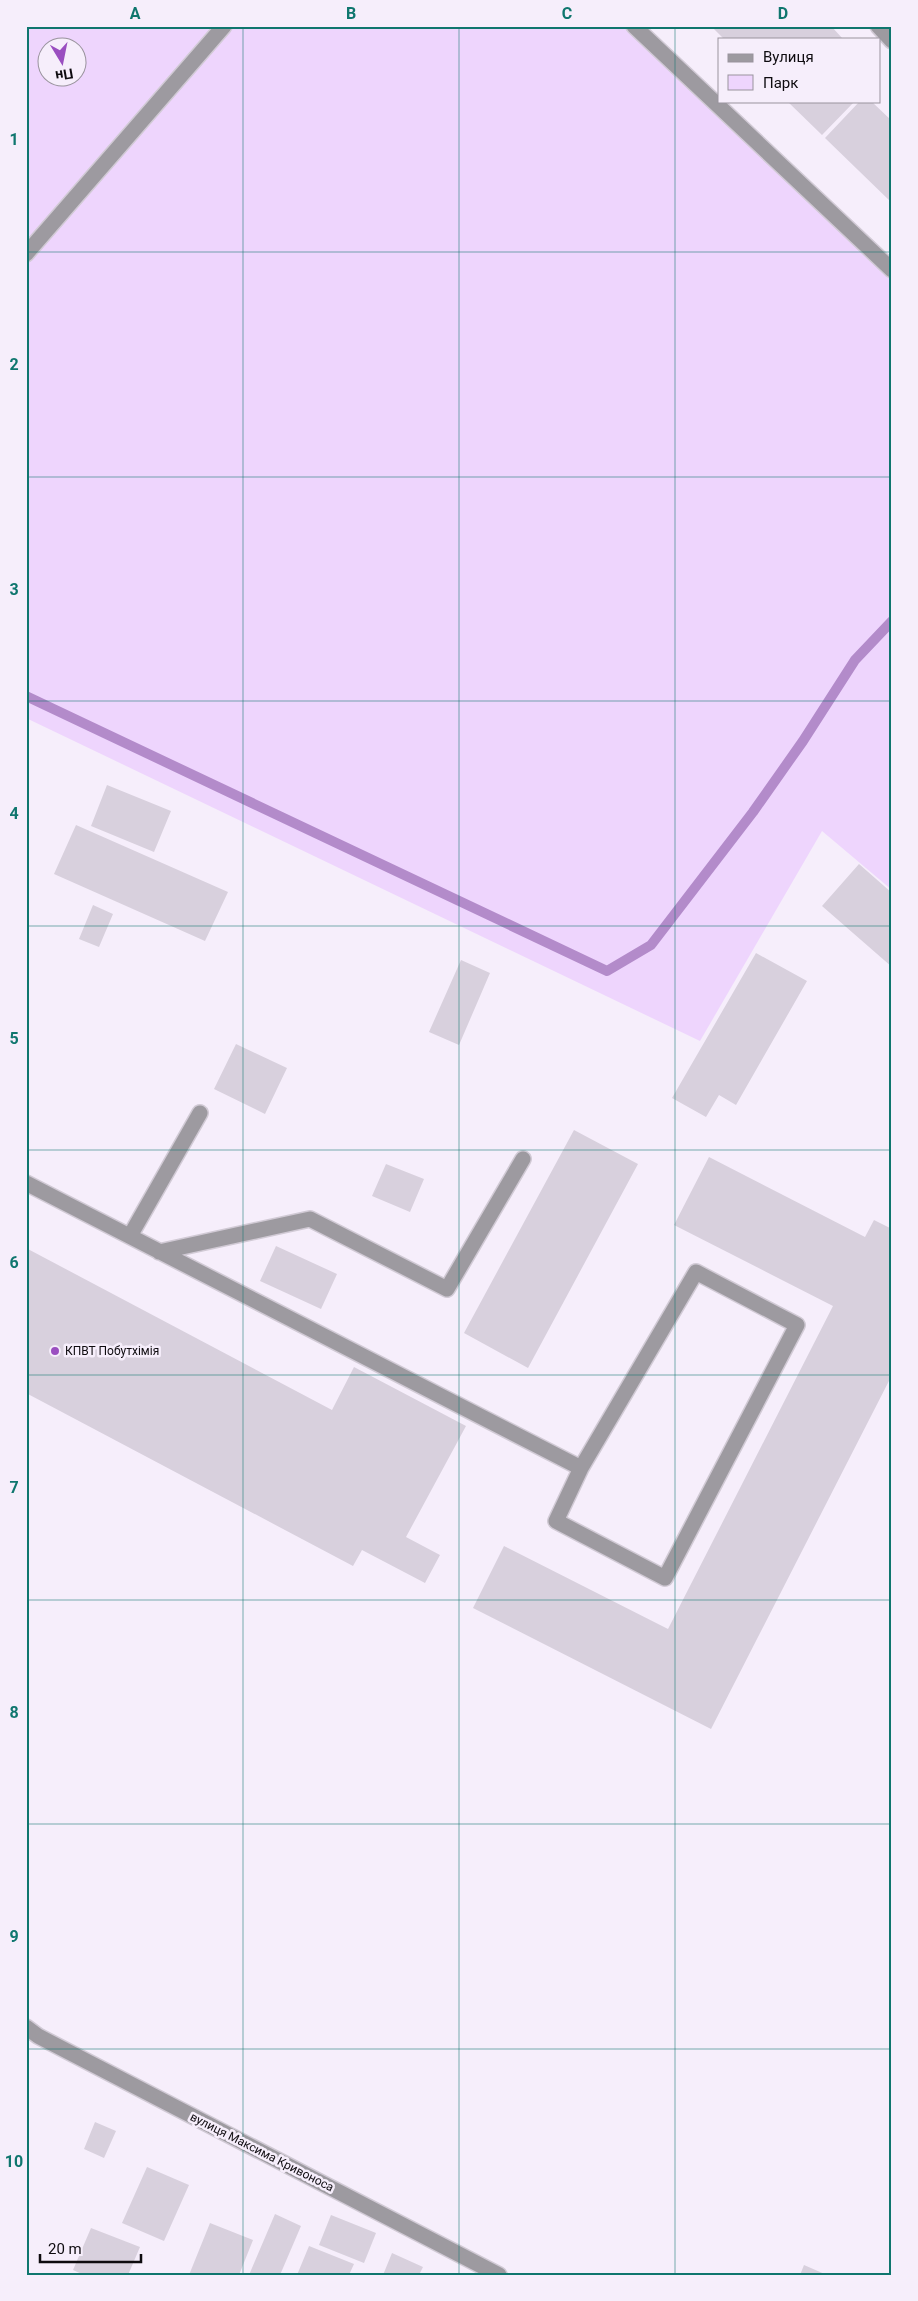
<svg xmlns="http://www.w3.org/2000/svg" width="918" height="2301" font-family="Roboto,sans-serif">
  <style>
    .green { fill: #eed5fd; fill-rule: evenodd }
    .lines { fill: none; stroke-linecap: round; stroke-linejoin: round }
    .stream { stroke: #b38bca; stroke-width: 10 }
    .building { fill: #d8d0dd }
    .minor-casing { stroke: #d1cad5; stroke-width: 18 }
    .minor { stroke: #9d9aa0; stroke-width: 15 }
    .grid { fill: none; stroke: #0f766e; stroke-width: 1; stroke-opacity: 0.55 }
    .poi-dot { fill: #9a4ec0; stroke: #f6eefb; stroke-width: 2 }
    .labels { text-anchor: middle; stroke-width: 5; stroke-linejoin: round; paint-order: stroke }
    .poi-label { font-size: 12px; fill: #0e0b0f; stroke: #f6eefb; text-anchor: start }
    .street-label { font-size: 12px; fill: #0e0b0f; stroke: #f6eefb }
    .neatline { fill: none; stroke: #0f766e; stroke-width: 2 }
    .grid-label { font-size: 16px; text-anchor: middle; font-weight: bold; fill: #0f766e }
  </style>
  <rect width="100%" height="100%" fill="#f6eefb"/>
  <path class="green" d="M26 26H643L892 259V890L822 831 700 1041 26 718ZM48 48H78V78H48Z"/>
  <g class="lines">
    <path class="stream" d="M26 696 607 971 651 945 753 812 803 741 855 660 892 621"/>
  </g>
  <path class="building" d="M711 26H831L843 39H724Z
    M787 101H855L822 135Z
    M860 101H871L892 121V203L825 138Z
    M107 785 171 811 154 852 91 826Z
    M76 825 228 892 205 941 54 874Z
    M859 864 892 893V967L822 906Z
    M93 905 113 914 99 947 79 939Z
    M756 953 807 981 736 1105 719 1095 706 1117 672 1098Z
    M461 960 490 973 459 1045 429 1032Z
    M236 1044 287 1068 265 1114 214 1089Z
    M574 1130 638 1164 528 1368 464 1333Z
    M709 1157 865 1237 874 1220 892 1229V1375L711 1729 473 1608 504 1546 668 1629 833 1306 674 1225Z
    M386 1164 424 1179 410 1212 372 1196Z
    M276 1246 337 1274 321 1309 260 1281Z
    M26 1248 332 1410 354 1367 466 1426 406 1537 440 1555 425 1583 362 1550 353 1566 26 1393Z
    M95 2122 116 2131 104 2158 84 2149Z
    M147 2167 189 2185 164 2241 122 2223Z
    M275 2214 301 2226 280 2275H249Z
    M331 2215 376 2233 364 2263 319 2245Z
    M210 2223 253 2240 239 2275H189Z
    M91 2228 140 2247 128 2275H84L73 2270Z
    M309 2246 354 2264 349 2275H297Z
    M392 2253 423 2267 419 2275H383Z
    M804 2265 827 2275H800Z"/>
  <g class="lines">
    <defs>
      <path id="minor" d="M634 26 892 270
        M878 26 892 41
        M26 254 224 26
        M26 1183 581 1468
        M130 1236 200 1113
        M159 1252 310 1219 447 1289 523 1159
        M696 1272 797 1325 665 1578 556 1521 581 1468Z
        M26 2027 38 2036 499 2275"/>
    </defs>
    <use href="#minor" class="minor-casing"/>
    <use href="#minor" class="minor"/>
  </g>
  <path class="grid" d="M243 26V2275M459 26V2275M675 26V2275M26 252H892M26 477H892M26 701H892M26 926H892M26 1150H892M26 1375H892M26 1600H892M26 1824H892M26 2049H892"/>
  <circle class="poi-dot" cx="55" cy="1351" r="5"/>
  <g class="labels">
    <g class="poi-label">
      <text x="65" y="1355">КПВТ Побутхімія</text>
    </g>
    <g class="street-label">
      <text transform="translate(262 2152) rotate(27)" y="4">вулиця Максима Кривоноса</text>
    </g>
  </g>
  <rect width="918" height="2301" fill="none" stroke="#f6eefb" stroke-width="55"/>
  <rect x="718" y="38" width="162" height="65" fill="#f6eefb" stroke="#99939d"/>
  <rect x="728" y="54" width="25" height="8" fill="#9d9aa0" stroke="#99939d"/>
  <text x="763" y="62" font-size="15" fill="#0e0b0f">Вулиця</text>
  <rect x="728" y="75" width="25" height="15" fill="#eed5fd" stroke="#99939d"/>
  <text x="763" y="88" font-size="15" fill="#0e0b0f">Парк</text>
  <g transform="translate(62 62) rotate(170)"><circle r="24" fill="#f6eefb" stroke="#99939d"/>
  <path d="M0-4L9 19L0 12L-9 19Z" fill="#9a4ec0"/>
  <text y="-8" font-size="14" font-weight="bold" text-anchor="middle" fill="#0e0b0f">Пн</text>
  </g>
  <path d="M40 2254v8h101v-8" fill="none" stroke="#0e0b0f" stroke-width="2.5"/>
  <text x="48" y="2254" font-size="15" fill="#0e0b0f" stroke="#f6eefb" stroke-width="4" paint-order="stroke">20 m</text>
  <rect x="28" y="28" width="862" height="2246" class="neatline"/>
  <g class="grid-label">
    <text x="135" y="19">A</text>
    <text x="351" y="19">B</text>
    <text x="567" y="19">C</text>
    <text x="783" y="19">D</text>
    <text x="14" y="145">1</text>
    <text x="14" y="370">2</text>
    <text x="14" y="595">3</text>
    <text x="14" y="819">4</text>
    <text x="14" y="1044">5</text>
    <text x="14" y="1268">6</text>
    <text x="14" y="1493">7</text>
    <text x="14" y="1718">8</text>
    <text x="14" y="1942">9</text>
    <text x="14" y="2167">10</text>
  </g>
</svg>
